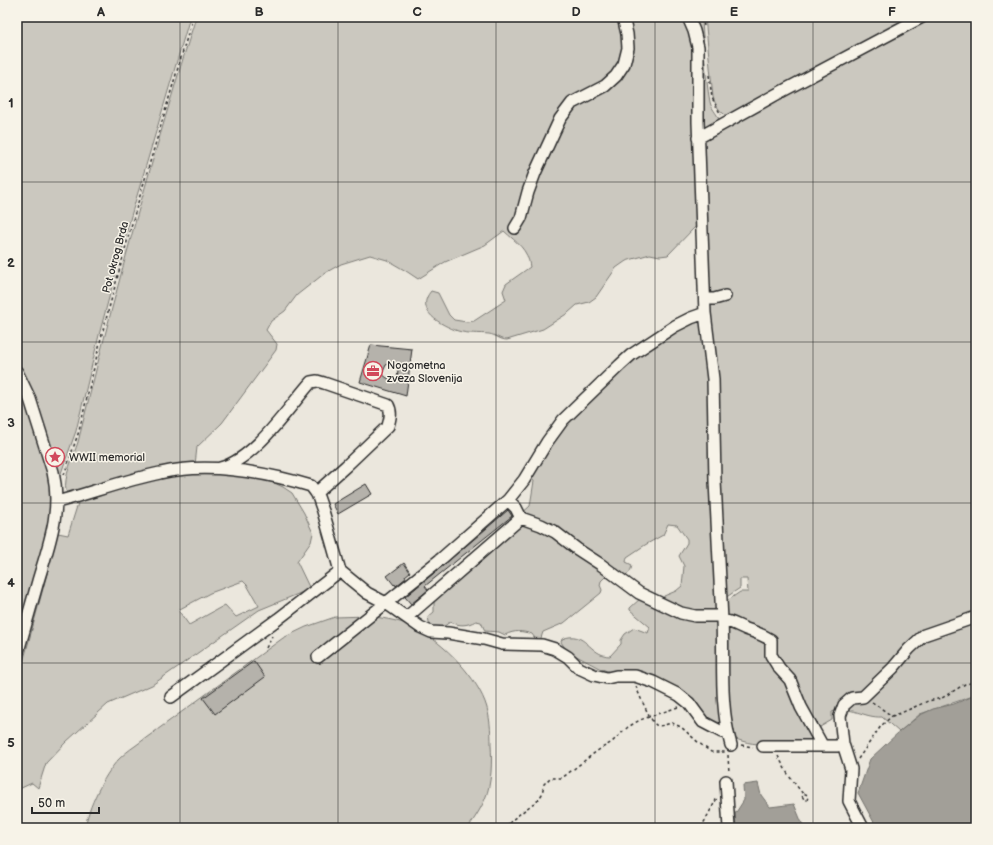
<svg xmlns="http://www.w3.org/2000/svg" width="993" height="845" font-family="'Balsamiq Sans',sans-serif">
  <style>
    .green { fill: #cbc8bf; stroke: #7b7a75; fill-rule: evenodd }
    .water { fill: #a29f98; stroke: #72716c }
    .building { fill: #b5b2ab; stroke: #2b2b2b; fill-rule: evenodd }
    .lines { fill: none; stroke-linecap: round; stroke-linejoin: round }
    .minor-casing { stroke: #2b2b2b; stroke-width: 14 }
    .path { stroke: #2b2b2b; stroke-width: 1.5; stroke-dasharray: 3 3; stroke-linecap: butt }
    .minor { stroke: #f7f3e8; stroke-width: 11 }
    .grid { fill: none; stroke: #2b2b2b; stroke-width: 1; stroke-opacity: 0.55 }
    .labels { text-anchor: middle; stroke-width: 3; stroke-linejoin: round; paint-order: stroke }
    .street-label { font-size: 11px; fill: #2b2b2b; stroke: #f7f3e8 }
    .poi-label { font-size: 11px; fill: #2b2b2b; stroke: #f7f3e8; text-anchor: start }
    .neatline { fill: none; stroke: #2b2b2b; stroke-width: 1.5 }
    .grid-label { font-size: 13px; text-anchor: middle; font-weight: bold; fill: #2b2b2b }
  </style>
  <rect width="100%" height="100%" fill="#ebe7dd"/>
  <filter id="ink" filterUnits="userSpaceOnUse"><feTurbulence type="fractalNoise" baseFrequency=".025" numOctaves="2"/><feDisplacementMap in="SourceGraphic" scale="8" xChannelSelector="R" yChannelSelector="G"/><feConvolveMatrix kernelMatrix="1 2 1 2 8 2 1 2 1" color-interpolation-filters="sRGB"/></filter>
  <g filter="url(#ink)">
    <path class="green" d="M17 17H190L131 216 99 335 76 431 60 476H58L33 400 17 364Z
      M196 17H683L693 35 700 225 694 228 668 255 660 256 650 254 626 261 616 268 596 297 589 302 577 305 568 313 543 329 507 340C500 340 496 335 489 334 479 333 468 334 458 331 441 325 414 311 431 291L438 293 449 315 454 320 467 322 474 321 506 300 503 291 506 284 530 267C528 249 517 243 504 231L485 245 445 262 418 279 406 271 387 260 370 255 341 264 325 273 297 295 285 311 271 321 266 330 277 344 276 350 222 423 197 447 195 465 71 494 66 491C63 478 74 455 78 442 80 434 82 426 84 418 117 284 154 150 196 17Z
      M691 17H918L727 116C719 111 716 106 713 97L705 17 702 21C704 48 705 75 710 102 712 111 719 114 720 124L703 130Z
      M925 17H976V695L920 714 899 732 882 717C863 718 852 705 832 712V720L820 727 814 741C788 743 757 749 734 738L728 724 727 617 724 603 740 592H748L747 579H740V588L725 598 708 308 703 138Z
      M693 320 703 321 710 376 718 613 697 615 663 602 664 596 676 591 682 586 684 566 679 556 687 543V539L677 525 668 524 663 535 645 545 627 557 626 562 632 565C631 571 629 574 623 577L520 515 530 506 534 481 529 478 562 425 632 357Z
      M17 379 26 400 50 476 51 512 45 540 17 635Z
      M230 473 270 481 283 487 292 493 304 513 313 533 311 542 297 562 310 589 259 610 152 685 108 704 66 742 46 763 38 788 32 783 17 790V685L58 533 68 535 79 500 162 475ZM243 581 247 585 259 606 236 617 225 605 189 625 178 610 210 593Z
      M514 521 544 528 614 579 605 577 601 581 600 585 602 590 601 593 564 623 543 632 540 641H537L532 634C522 631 515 630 505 635L499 632 485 631 481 622 476 621C466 626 460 626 450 622L440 629 430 627 428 617 434 612V594Z
      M641 598 719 619 725 735 707 723 691 702 599 668 567 651 561 642 562 639C586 629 589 656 610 656L621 644V640L625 634 634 628 648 633 650 627 630 610V608Z
      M368 616C382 618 396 620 409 625 438 637 474 673 485 702 490 715 491 731 491 745 492 761 492 783 485 799 481 809 474 819 468 828H85C88 808 104 775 118 760 123 755 129 750 135 746L283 638 306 627 335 617Z"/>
    <path class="water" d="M976 695V828H877L858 793 870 759 899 732 920 715 933 709 954 704Z
      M758 783 761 795 770 807 794 804 804 828H736L735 814 744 800 743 785Z"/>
    <path class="building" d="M371 345 412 349 406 396 360 382ZM390 363H394L397 366 398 370 397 381 387 378 382 374 386 365Z
      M366 484 372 494 338 514 333 504Z
      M508 510 512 516 425 586 428 590 411 604 405 597 446 563Z
      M404 563 410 572 405 576 406 578 396 586 395 584 394 585 387 576Z
      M254 661 265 677 215 714 203 698Z"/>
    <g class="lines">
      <defs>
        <path id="minor" d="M688 17 694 31 698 47V122L705 313 713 379 715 481 722 620C731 621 738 626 746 629 755 632 763 635 771 640V655L779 668 790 680 801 707 822 745
          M698 138 777 94 922 17
          M515 228 521 218 528 192 535 173 560 119 572 103 605 86 616 76 624 64 628 48 627 34 623 17
          M705 299H714L725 296
          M17 372 30 399 53 472C62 511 49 544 38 581 31 605 24 630 17 655
          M220 468C255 459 287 409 311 382L317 381 324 383 388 405C392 412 390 419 388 426L346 466 316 493
          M508 500 516 508 521 518
          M57 502C91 493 125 480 160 473 208 462 264 472 311 486L317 494 323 511 340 571 367 593 386 603 442 558 508 500 524 480 547 442 563 420 620 365 631 355 675 326 691 318 705 313
          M407 617 521 518 541 525 555 532 577 549 600 564 639 593 681 613 695 616H721
          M722 620C724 661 719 704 731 745
          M318 657 386 603 420 627 431 632 448 633 484 639 502 644 542 645 555 649 568 657 579 668 594 675 607 678 616 676H635L653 682 679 695 689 703 703 722 722 732H728
          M171 697 278 619 340 571
          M843 744 851 769 849 801 863 828
          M763 746H837L843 744 840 716 844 705 852 698 863 697 893 668 909 649 924 635 976 617
          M726 781 729 828"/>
      </defs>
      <use href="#minor" class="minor-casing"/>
      <path class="path" d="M703 17 704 27
        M709 75 712 98 721 115
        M64 475 79 431 102 334 134 216 193 17
        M266 648 272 636
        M973 682V696
        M636 686C638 693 651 722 656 725 661 727 667 724 672 723L681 727 699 743 711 752H725
        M872 702 892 716 901 713 928 701 942 698 965 684 976 682
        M741 745 753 747
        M728 755 729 773
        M778 756 789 776 803 794 802 796 804 799 807 800 808 797 806 794H803
        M858 759 881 726 892 716
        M505 828 512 820 539 799 542 794 544 784 550 778H562L597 751 612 742 628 727 640 720 678 707
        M701 828 717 798"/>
      <use href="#minor" class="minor"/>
    </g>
  </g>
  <path class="grid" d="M180 17V828M338 17V828M496 17V828M655 17V828M813 17V828M17 182H976M17 342H976M17 503H976M17 663H976"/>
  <defs>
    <symbol id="office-ring" viewBox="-11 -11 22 22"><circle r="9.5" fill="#f7f3e8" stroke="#d1495b" stroke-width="1.5"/><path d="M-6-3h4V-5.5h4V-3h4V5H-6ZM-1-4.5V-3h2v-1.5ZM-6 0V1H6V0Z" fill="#d1495b"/></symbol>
    <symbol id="sight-ring" viewBox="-11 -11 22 22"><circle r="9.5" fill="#f7f3e8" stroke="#d1495b" stroke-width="1.5"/><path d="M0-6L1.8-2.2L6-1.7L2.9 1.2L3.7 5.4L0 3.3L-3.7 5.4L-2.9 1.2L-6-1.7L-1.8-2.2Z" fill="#d1495b"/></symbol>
  </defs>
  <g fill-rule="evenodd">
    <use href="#office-ring" x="362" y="360" width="22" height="22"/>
    <use href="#sight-ring" x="44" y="446" width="22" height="22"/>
  </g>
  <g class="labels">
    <g class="street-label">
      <text transform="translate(115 257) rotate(-75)" y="4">Pot okrog Brda</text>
    </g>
    <g class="poi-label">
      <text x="387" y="369">Nogometna<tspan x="387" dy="13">zveza Slovenija</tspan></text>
      <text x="69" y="461">WWII memorial</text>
    </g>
  </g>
  <rect width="993" height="845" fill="none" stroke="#f7f3e8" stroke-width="44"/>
  <path d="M32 807v6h67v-6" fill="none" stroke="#2b2b2b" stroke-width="2"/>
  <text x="38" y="807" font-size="12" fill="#2b2b2b" stroke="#f7f3e8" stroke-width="3" paint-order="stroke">50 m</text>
  <rect x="22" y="22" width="949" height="801" class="neatline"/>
  <g class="grid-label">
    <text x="101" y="16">A</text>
    <text x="259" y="16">B</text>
    <text x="417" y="16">C</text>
    <text x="576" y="16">D</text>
    <text x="734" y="16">E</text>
    <text x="892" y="16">F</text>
    <text x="11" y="107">1</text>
    <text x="11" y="267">2</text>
    <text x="11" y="427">3</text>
    <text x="11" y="587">4</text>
    <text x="11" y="747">5</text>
  </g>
</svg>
